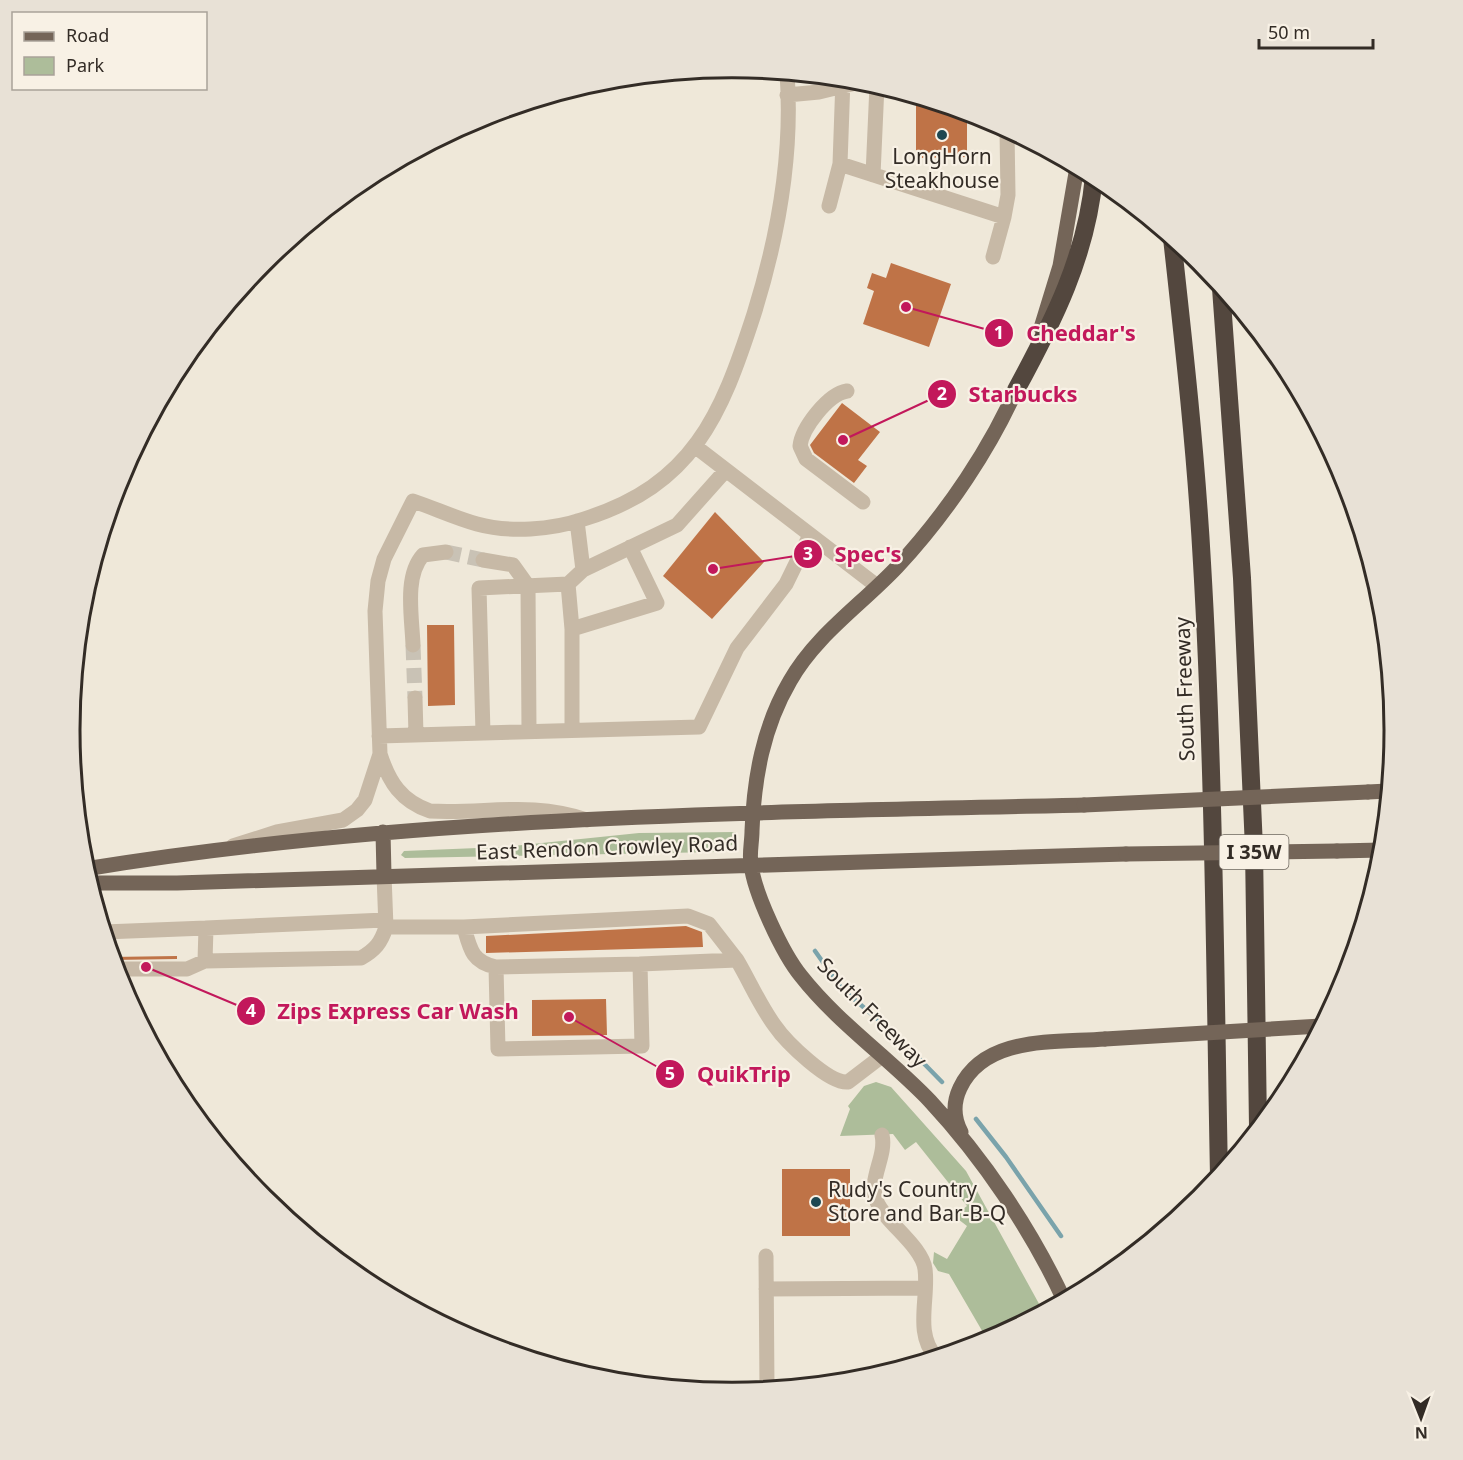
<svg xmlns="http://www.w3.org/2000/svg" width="1463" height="1460" font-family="'Noto Sans',sans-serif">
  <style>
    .green { fill: #adbd9a }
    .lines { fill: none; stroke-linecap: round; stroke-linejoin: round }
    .stream { stroke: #7aa3ab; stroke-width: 4.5 }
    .building { fill: #bf7347 }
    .minor-tunnel { stroke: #c9c2b5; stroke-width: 15; stroke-dasharray: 15 8; stroke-linecap: butt }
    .minor { stroke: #c7b9a6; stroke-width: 15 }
    .major { stroke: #746558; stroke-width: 15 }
    .highway { stroke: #53473e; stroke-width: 18 }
    .major-bridge { stroke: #746558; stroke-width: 15 }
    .poi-dot { fill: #1e4852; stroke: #f8f1e5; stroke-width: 2 }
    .labels { text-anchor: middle; stroke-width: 4.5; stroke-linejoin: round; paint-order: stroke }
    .shield { fill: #f8f1e5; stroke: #6e675f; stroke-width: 1.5 }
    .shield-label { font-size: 20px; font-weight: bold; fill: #332c26 }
    .poi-label { font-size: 21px; fill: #332c26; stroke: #f8f1e5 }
    .street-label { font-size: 21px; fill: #332c26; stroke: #f8f1e5 }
    .rim { fill: none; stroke: #332c26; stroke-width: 3 }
    .leader { fill: none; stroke: #c2185b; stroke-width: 2 }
    .callout-dot { fill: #c2185b; stroke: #f8f1e5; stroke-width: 2 }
    .mark-label { font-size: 18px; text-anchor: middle; font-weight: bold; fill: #fff }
    .callout-label { font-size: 22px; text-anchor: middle; font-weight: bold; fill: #c2185b; stroke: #f8f1e5; stroke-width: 4.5; stroke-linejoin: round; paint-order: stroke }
  </style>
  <rect width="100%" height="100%" fill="#efe8d9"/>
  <path class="green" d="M736 832 734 844 716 852 405 858 401 855 404 851 502 847 639 833Z
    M876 1082 891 1087 966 1171 1043 1311 988 1341 949 1274 938 1271 933 1263 934 1252 947 1259 967 1226 954 1216 967 1206 916 1142 905 1150 893 1134 840 1136 850 1109 848 1106 864 1086Z"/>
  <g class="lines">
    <path class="stream" d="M815 951 842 989 894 1033 942 1082
      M976 1119 1006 1157 1061 1236"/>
  </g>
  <path class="building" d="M916 103H935L967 112V157L916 158Z
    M891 263 951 284 929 347 863 324 874 291 867 288 872 273 886 278Z
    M842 403 880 432 858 460 867 466 854 483 814 453 810 445Z
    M715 512 764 562 712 619 663 576Z
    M427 625H454L455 705 428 706Z
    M686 926 702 932 703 947 486 953V936Z
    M177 956V959L112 960 111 957Z
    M606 999 607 1035 532 1036V1000Z
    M782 1169H850V1236H782Z"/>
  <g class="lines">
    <path class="minor-tunnel" d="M446 552 483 560
      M413 645 415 698"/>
    <path class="minor" d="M787 95 819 92 864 81
      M840 164 843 79
      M873 175 877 85
      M829 206 840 164 1004 217 993 257
      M1004 217 1008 195 1007 130
      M847 391C828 394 802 428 800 446L806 459 863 502
      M696 447 877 586
      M577 521 583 570 568 584 572 629 657 603 630 547
      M483 560 513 565 528 586 529 731
      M583 570 677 525 726 470
      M572 629V730
      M413 645C412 617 404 576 423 555L446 552
      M415 698 416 735
      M483 733 479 588 568 584
      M379 736 699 727 737 648 786 584 810 535
      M587 820C531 801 487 814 430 811 401 801 389 782 380 754L375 611 378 581 384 559 413 501C434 508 455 518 477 524 510 533 551 530 584 519 693 485 721 416 754 314 778 237 793 154 787 73
      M233 846 277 832 343 820 357 810 365 800 380 754
      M384 875 386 927H464C470 949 472 962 496 967L498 1049 642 1046 640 964 737 960C750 982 760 1006 775 1026 786 1042 829 1084 848 1082L882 1056
      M464 927 688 916 709 924 737 960
      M104 932 206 928
      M205 961 206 928 385 920
      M496 967 640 964
      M115 969H187L205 961 361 958C375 950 381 943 386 927
      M882 1135C887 1157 867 1180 877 1202 886 1223 922 1246 925 1269 929 1298 914 1333 936 1357
      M766 1256 767 1389
      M766 1289 925 1288"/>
    <path class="major" d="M1041 328 1060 266 1077 167
      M1020 381C991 448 947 513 897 567 861 605 816 635 790 681 763 727 754 778 752 831 752 842 749 854 751 864 754 893 783 954 801 976 838 1023 889 1058 930 1101 983 1158 1031 1229 1064 1300
      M1368 792 1388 791
      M383 832 384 875
      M1337 851 1382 850
      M85 869C415 815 751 813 1084 805
      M89 883H177L1126 854
      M961 1132C953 1117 953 1103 960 1088 985 1035 1056 1043 1105 1039"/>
    <path class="highway" d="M1172 238C1184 346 1196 454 1202 563 1214 767 1215 971 1219 1176
      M1221 288 1242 578 1254 848 1258 1127
      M1016 390C1053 322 1087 255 1094 176"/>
    <path class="major-bridge" d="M1084 805 1368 792
      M1126 854 1337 851
      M1105 1039 1321 1026"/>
  </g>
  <g class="poi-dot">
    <circle cx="942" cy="135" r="6"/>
    <circle cx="816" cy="1202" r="6"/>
  </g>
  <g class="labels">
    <rect class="shield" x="1219.5" y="835" width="69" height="34" rx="4.5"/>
    <g class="shield-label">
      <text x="1254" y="859">I 35W</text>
    </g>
    <g class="poi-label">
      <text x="942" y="164">LongHorn<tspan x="942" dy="24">Steakhouse</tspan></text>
      <text x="828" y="1197" text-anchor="start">Rudy's Country<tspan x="828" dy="24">Store and Bar-B-Q</tspan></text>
    </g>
    <g class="street-label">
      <text transform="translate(1185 689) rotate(-92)" y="7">South Freeway</text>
      <text transform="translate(607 848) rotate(-2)" y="7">East Rendon Crowley Road</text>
      <text transform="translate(872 1013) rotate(45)" y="7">South Freeway</text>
    </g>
  </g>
  <path d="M0 0H1463V1460H0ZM80 730a652 652 0 1 1 1304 0a652 652 0 1 1-1304 0Z" fill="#e8e1d6" fill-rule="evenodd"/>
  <path class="rim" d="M80 730a652 652 0 1 1 1304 0a652 652 0 1 1-1304 0Z"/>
  <path class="leader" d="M906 307L999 333M843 440L942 394M713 569L808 554M146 967L251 1011M569 1017L670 1074"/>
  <g class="callout-dot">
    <circle cx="906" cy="307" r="6"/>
    <circle cx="843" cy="440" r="6"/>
    <circle cx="713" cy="569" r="6"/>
    <circle cx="146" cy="967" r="6"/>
    <circle cx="569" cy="1017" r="6"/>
    <circle cx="999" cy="333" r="15"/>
    <circle cx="942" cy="394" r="15"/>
    <circle cx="808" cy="554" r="15"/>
    <circle cx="251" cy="1011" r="15"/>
    <circle cx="670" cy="1074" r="15"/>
  </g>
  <g class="mark-label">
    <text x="999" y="339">1</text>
    <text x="942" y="400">2</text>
    <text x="808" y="560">3</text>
    <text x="251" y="1017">4</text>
    <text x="670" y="1080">5</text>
  </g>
  <g class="callout-label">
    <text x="1081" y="341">Cheddar's</text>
    <text x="1023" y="402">Starbucks</text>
    <text x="868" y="562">Spec's</text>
    <text x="398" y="1019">Zips Express Car Wash</text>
    <text x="744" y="1082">QuikTrip</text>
  </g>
  <rect x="12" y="12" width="195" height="78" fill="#f8f1e5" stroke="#a9a299" stroke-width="1.5"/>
  <rect x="24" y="32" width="30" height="9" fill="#746558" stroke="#a9a299" stroke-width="1.5"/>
  <text x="66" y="42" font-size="18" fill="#332c26">Road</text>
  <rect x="24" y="57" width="30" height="18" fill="#adbd9a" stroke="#a9a299" stroke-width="1.5"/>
  <text x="66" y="72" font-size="18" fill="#332c26">Park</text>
  <g transform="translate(1421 1418) rotate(179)" stroke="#f8f1e5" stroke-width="4.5" paint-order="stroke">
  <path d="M0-4.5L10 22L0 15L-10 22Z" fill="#332c26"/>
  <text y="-9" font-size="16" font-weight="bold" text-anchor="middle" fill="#332c26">N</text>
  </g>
  <path d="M1259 39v9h114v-9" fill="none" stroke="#332c26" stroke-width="3"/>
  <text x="1268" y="39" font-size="18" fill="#332c26" stroke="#f8f1e5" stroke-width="4.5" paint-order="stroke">50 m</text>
</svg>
